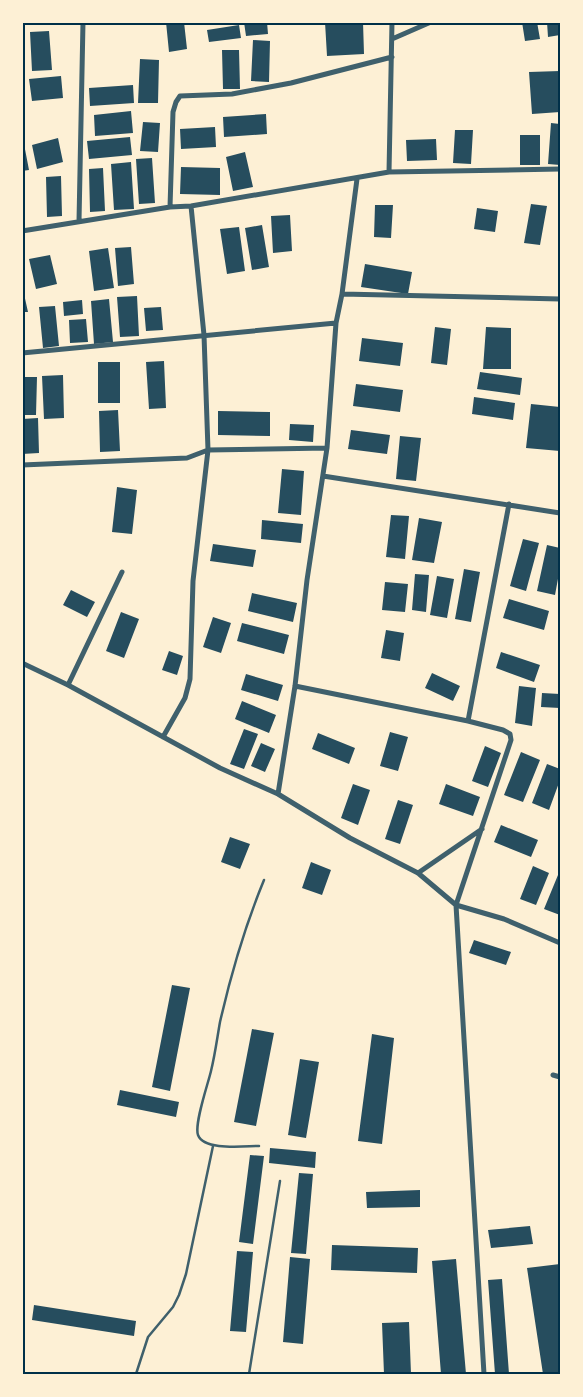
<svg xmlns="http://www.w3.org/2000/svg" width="583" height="1397" font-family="Figtree,sans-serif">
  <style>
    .building { fill: #264d5e }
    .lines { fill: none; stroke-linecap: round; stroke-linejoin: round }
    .service { stroke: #3f606c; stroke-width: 2.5 }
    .minor { stroke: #3f606c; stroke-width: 5 }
    .neatline { fill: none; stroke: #003049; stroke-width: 2 }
  </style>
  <rect width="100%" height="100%" fill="#fdf0d5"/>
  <path class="building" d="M166 22H184L187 49 169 52Z
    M244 22H267L268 34 246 36Z
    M325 22H363L364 54 327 56Z
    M522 22H537L540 39 525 41Z
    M547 22H560V35L548 37Z
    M239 25 241 38 209 42 207 30Z
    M22 30H25V71H22Z
    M49 31 52 70 32 71 30 32Z
    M253 40 270 41 269 82 251 81Z
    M222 50H239L240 89H223Z
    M140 59 159 60 158 103H138Z
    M560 71V112L532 114 529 72Z
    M61 76 63 98 32 101 29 79Z
    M133 85 134 103 90 106 89 88Z
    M131 111 133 133 95 136 94 115Z
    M266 114 267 134 224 137 223 117Z
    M143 122 160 123 158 152 140 151Z
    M551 123 560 124V165L548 164Z
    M215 127 216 147 181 149 180 129Z
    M455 130H473L471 164 453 163Z
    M520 135H540V165H520Z
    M130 137 132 155 89 159 87 141Z
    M58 138 63 162 37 169 32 145Z
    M436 139 437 160 407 161 406 140Z
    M22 144H24L29 170 22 171Z
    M245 152 253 187 233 191 226 157Z
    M152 158 155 203 139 204 136 159Z
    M131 162 134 209 114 210 111 164Z
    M181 167 220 168V195L180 194Z
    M103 168 105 211 90 212 89 169Z
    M61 176 62 216 47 217 46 177Z
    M531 204 547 206 540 245 524 243Z
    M375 205H393L391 238 374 237Z
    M477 208 498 211 495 232 474 229Z
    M290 215 292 251 273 253 271 216Z
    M262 225 269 267 252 270 245 228Z
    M239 227 245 271 227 274 220 229Z
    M131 247 134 284 118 286 115 248Z
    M108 248 114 288 94 291 89 251Z
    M50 255 57 284 36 289 29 259Z
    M365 264 412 272 408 294 361 287Z
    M22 285 28 312H22Z
    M137 296 139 336 120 337 117 297Z
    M109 299 113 342 94 344 91 301Z
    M82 300 83 314 64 316 63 302Z
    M55 306 59 346 43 348 39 307Z
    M161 307 163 330 146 331 144 308Z
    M86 319 88 342 70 343 69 320Z
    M435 327 451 329 447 365 431 363Z
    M486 327 511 328V369H483Z
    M362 338 403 343 400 366 359 361Z
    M164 361 166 408 149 409 146 362Z
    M98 362H120V403H98Z
    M480 372 522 378 520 395 477 389Z
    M63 375 64 418 44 419 42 376Z
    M22 377H37L36 415H22Z
    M356 384 403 390 400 412 353 406Z
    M474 397 515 403 513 420 472 414Z
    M531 404 560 407V451L526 448Z
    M118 410 120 451 100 452 99 411Z
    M218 411 270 412V436L218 435Z
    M38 418 39 453 22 454V419Z
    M290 424 314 425 313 442 289 440Z
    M351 430 390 435 387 454 348 449Z
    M400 436 421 438 416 481 396 479Z
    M282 469 304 471 301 515 278 513Z
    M117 487 137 490 132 534 112 532Z
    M391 515 409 516 405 559 386 557Z
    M419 518 442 522 434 563 412 560Z
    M262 520 303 524 301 543 261 539Z
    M523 539 539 543 526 591 510 586Z
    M213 544 256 550 253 567 210 561Z
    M547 545 560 548V568L555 595 537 591Z
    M464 569 480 572 471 622 455 619Z
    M415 574 429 575 426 612 412 610Z
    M437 576 454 579 447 618 430 615Z
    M385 582 408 584 405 612 382 610Z
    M71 590 95 602 87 617 63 605Z
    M252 593 297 603 293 622 248 611Z
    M509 599 549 611 544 630 503 618Z
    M121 612 139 619 124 658 106 651Z
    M213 617 231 623 221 653 203 647Z
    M242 623 289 635 284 654 237 641Z
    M386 630 404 633 400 661 381 658Z
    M169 651 183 656 177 675 162 670Z
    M501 652 540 665 534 682 496 668Z
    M432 673 460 686 453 701 425 688Z
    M246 674 283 685 278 701 241 690Z
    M519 686 536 688 532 726 515 723Z
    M542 693 560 694V708L541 707Z
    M242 701 276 715 269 733 235 719Z
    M244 729 258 734 244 769 230 764Z
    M390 732 408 737 398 771 380 766Z
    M318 733 355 748 349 764 312 749Z
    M261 743 275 749 265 772 251 766Z
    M485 746 501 753 488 787 472 781Z
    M521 752 540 760 523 802 504 795Z
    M547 764 560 769V780L549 810 532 803Z
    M353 784 370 790 358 825 341 818Z
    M446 784 480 797 473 816 439 804Z
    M398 800 413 805 400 844 385 839Z
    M501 825 538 840 531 857 494 842Z
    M230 837 250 844 240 869 221 862Z
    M311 862 331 870 322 895 302 888Z
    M533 866 549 873 536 905 520 899Z
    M558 875 560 876V915L544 909Z
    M474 940 511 952 506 965 469 953Z
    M172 985 190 988 170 1091 152 1087Z
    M252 1029 274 1033 256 1126 234 1122Z
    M372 1034 394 1038 382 1144 358 1141Z
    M300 1059 319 1062 306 1138 288 1135Z
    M120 1090 179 1102 176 1117 117 1105Z
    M270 1148 316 1152 315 1168 269 1163Z
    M250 1155 264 1156 253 1244 239 1242Z
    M299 1173 313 1174 306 1254 291 1253Z
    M420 1190V1207L367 1208 366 1192Z
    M530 1226 533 1244 491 1248 488 1230Z
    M332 1245 418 1248 417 1273 331 1270Z
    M237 1251 253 1252 246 1332 230 1331Z
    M290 1257 310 1259 303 1344 283 1342Z
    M456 1259 466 1374H441L432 1261Z
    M560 1264V1374H543L527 1268Z
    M502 1279 509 1374H495L488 1280Z
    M34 1305 136 1321 134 1336 32 1320Z
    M409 1322 411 1374H384L382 1323Z"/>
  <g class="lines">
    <path class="service" d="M259 1146C244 1146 204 1151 198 1135 194 1124 208 1084 211 1071 215 1055 217 1039 220 1022 231 974 245 926 264 880
      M136 1374 148 1337 173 1307 179 1295 186 1274 213 1146
      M249 1374 280 1181"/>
    <path class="minor" d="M392 39 431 22
      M389 172 392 22
      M170 207 173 112 176 102 180 96 232 94 291 83 392 57
      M79 221 83 22
      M22 231 170 207 191 206 389 172 560 169
      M342 294 560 299
      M22 353 336 323
      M22 465 187 458 208 450 327 448
      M323 476 560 513
      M22 663 68 685 220 768 278 794 350 838 418 873 456 905 504 919 560 943
      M68 685 122 572
      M295 686 468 721 503 730 510 734 511 740 456 905 484 1374
      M468 721 509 504
      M163 737 185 698 190 679 193 581 208 450 204 335 191 206
      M278 794 295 686 307 580 327 448 336 323 342 294 357 179
      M418 873 482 829
      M553 1075 560 1077"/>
  </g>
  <rect width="583" height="1397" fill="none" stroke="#fdf0d5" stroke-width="48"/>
  <rect x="24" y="24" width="535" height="1349" class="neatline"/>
</svg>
